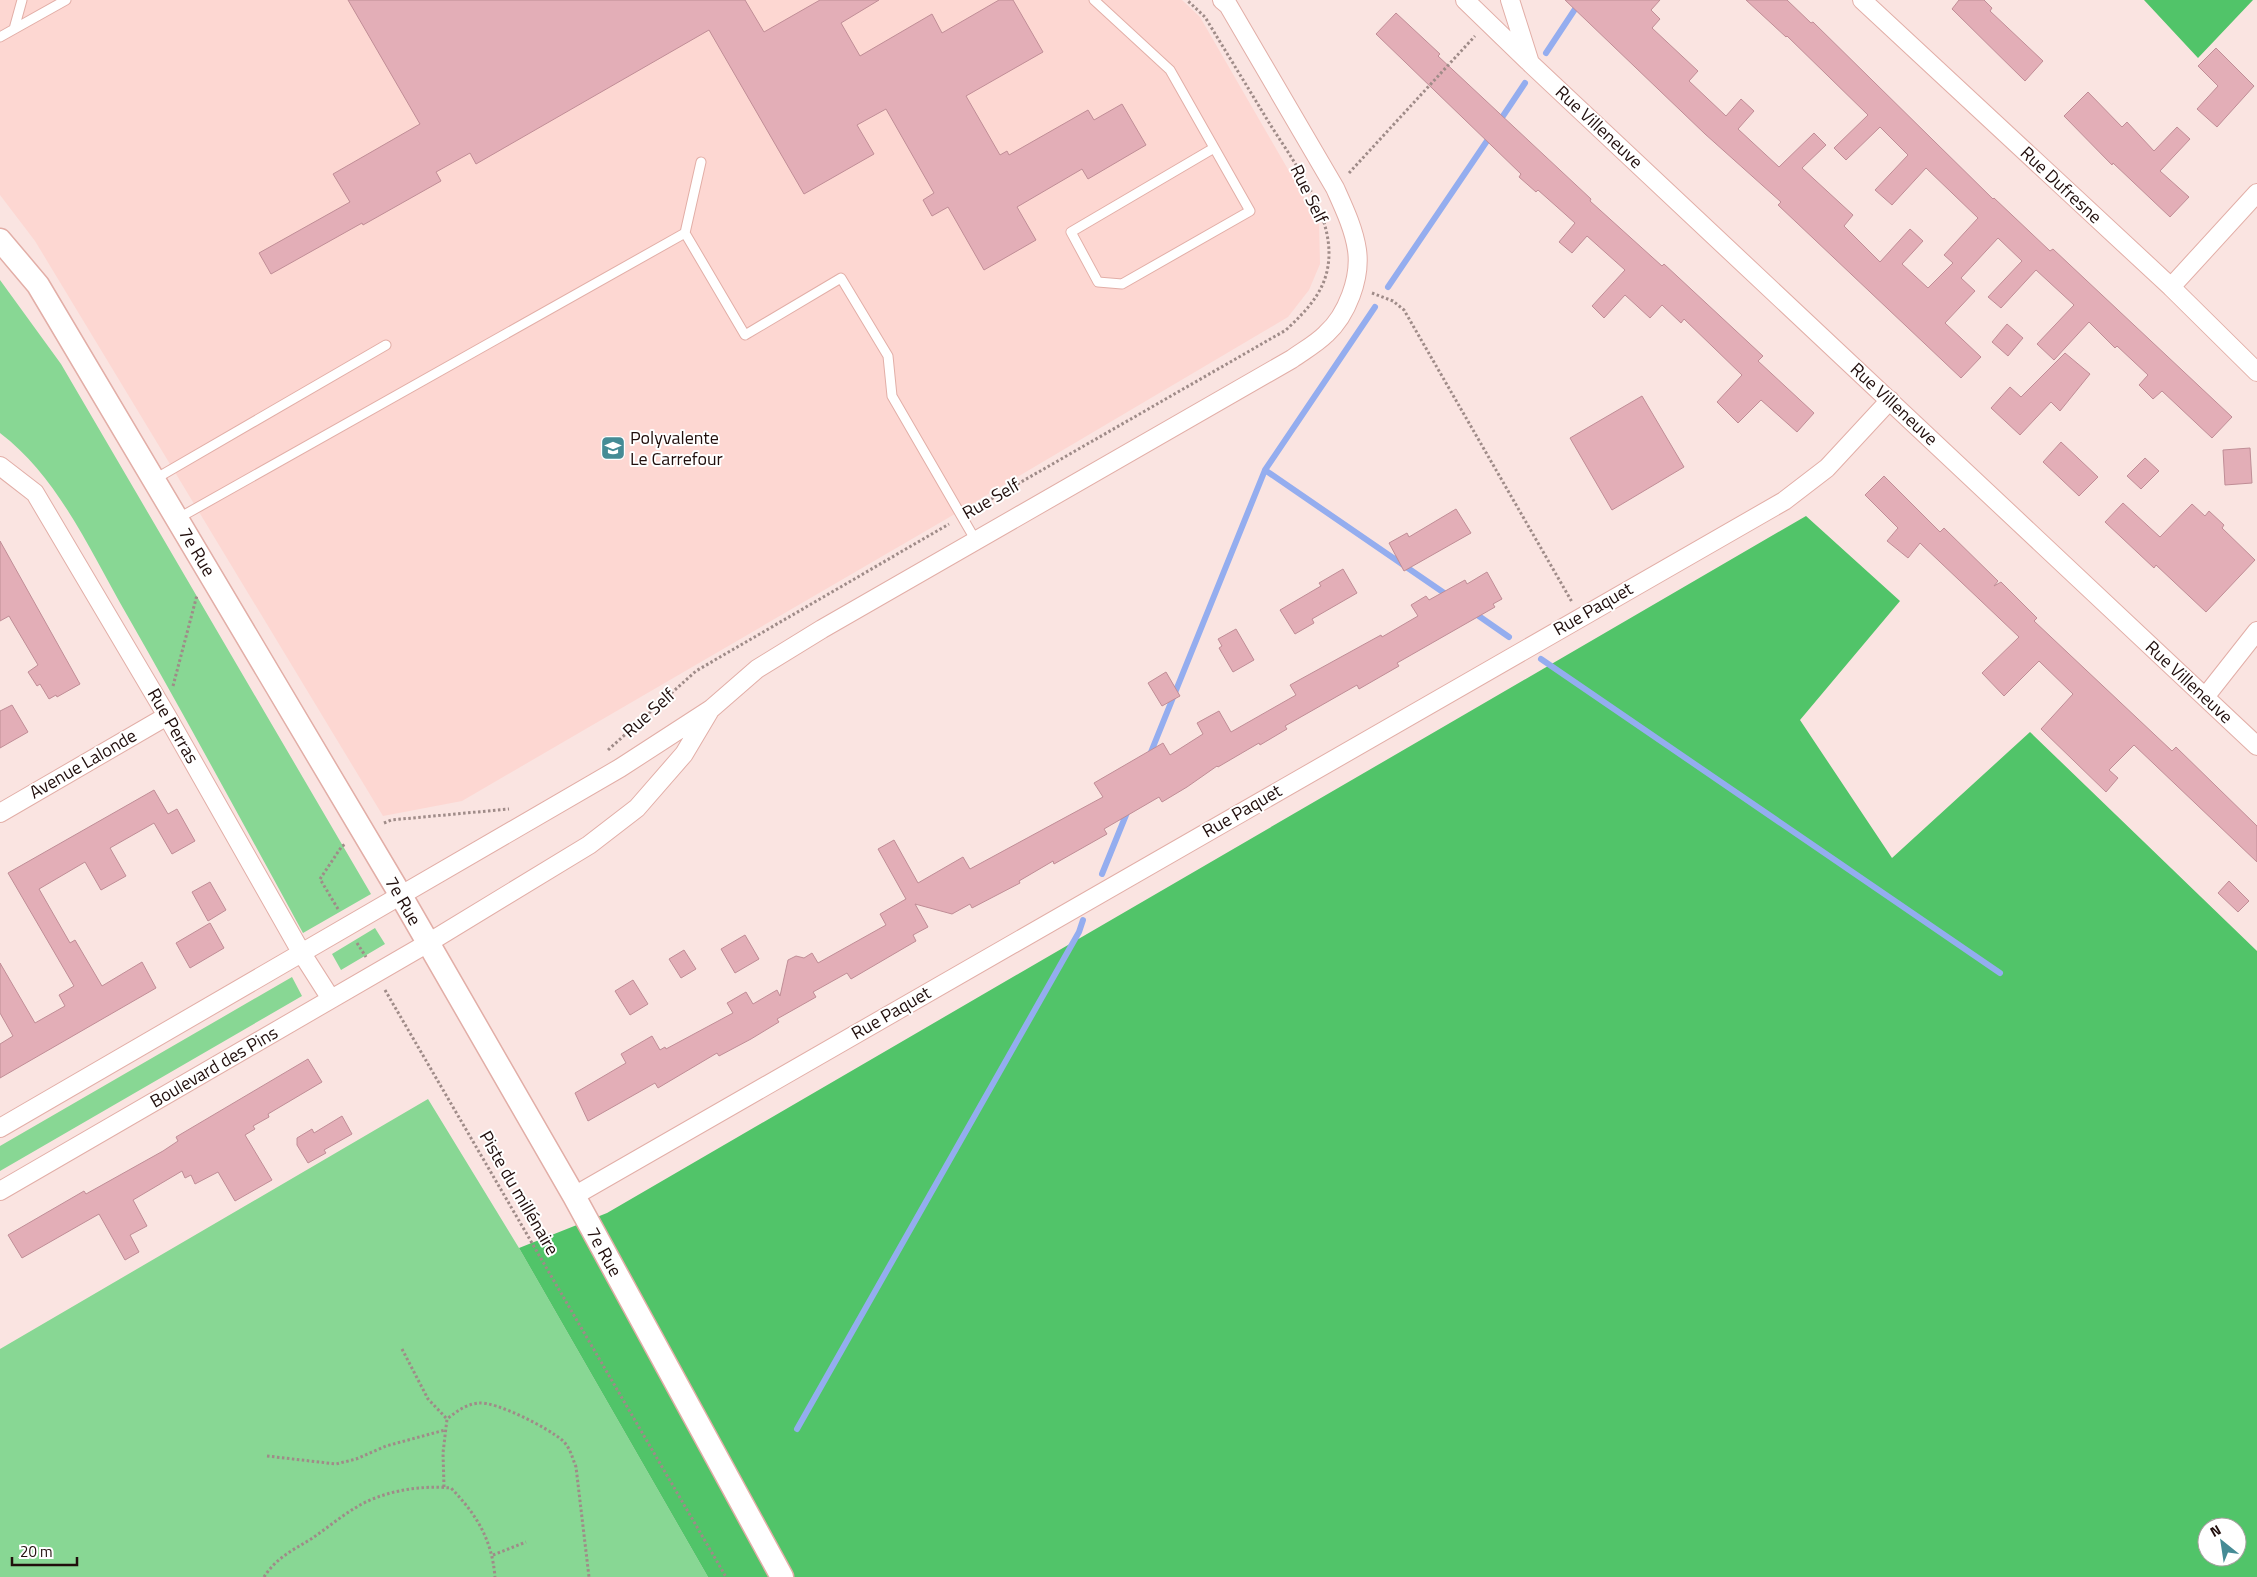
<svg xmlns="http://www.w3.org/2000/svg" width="2257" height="1577" font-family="'Titillium Web',sans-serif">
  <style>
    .built { fill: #fdd7d2 }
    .green { fill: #88d794 }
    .forest { fill: #51c469; fill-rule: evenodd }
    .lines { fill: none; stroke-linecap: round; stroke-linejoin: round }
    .stream { stroke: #94adef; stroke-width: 6 }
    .building { fill: #e3aeb7; stroke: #c08d96 }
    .service-casing { stroke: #e2aea7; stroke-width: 11 }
    .minor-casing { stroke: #e2aea7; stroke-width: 20 }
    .tertiary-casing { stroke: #e2aea7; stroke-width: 25 }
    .path { stroke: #9f8b88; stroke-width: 3; stroke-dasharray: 2.5 2.5; stroke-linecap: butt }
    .service { stroke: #fff; stroke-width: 9 }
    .minor { stroke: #fff; stroke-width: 18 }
    .tertiary { stroke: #fff; stroke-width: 22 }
    .labels { text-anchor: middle; stroke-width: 4; stroke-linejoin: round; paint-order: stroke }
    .street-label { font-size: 18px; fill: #200e0c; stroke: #fff }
    .poi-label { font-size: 18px; fill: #200e0c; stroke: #fff; text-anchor: start }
  </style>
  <rect width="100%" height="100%" fill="#fae4e1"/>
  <path class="built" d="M0 0H1182L1200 17 1319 223 1320 264 1309 290 1288 317 948 518 462 801 383 816 35 241 0 195Z"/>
  <path class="green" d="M0 280 61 364 371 894 303 933C245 827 187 720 127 615 90 551 59 478 0 433Z
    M375 928 385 944 341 970 332 954Z
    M292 977 302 996 0 1171V1146Z
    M428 1099 519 1248 708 1577H0V1349Z"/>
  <path class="forest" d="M2144 0H2253L2198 58Z
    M1806 516 1900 601 1800 720 1892 858 2030 732 2257 951V1577H708L519 1248 607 1213ZM2207 1527H2237V1557H2207Z"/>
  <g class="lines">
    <path class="stream" d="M1546 53 1581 0
      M1499 122 1525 83
      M1388 287 1491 135
      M1265 470 1450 597
      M1473 612 1509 637
      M1541 659 2000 973
      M1149 757 1265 470 1375 307
      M1102 874 1128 810
      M797 1429 1079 932 1083 920"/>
  </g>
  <path class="building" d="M348 0H745L764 32 820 0H879L841 23 860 56 932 14 942 33 999 0H1013L1043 52 966 96 1000 155 1007 151 1009 155 1088 110 1094 120 1122 104 1146 145 1088 179 1082 169 1017 207 1036 240 984 270 948 207 932 216 923 200 934 193 886 109 857 125 874 154 804 194 709 30 476 164 470 153 436 172 441 181 363 225 362 223 271 274 259 253 350 202 333 174 420 124Z
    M1565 0H1660L1651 10 1660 19 1652 28 1698 71 1689 81 1726 116 1741 99 1754 111 1738 129 1779 167 1814 133 1826 145 1802 168 1853 215 1844 226 1880 262 1910 229 1923 241 1902 264 1928 288 1953 263 1944 255 1978 218 1926 168 1892 205 1875 190 1908 155 1880 127 1846 160 1834 148 1868 115 1787 36 1786 37 1746 0H1787L1811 23 1813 22 1993 199 1994 198 2050 251 2053 249 2232 417 2212 438 2162 391 2153 399 2139 385 2148 375 2117 346 2115 348 2089 322 2054 360 2037 344 2074 305 2036 270 2001 308 1988 297 2022 261 1998 238 1961 278 1975 291 1945 323 1981 357 1961 378 1778 205 1781 202 1705 134Z
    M1959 0H1984L1992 8 1990 11 2043 61 2025 81 1952 9Z
    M1396 13 1440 54 1438 56 1591 199 1590 201 1662 266 1664 264 1763 356 1758 361 1814 413 1797 432 1761 400 1738 423 1717 402 1742 375 1684 319 1681 323 1662 305 1650 318 1625 295 1604 318 1592 306 1625 270 1587 236 1572 253 1559 242 1575 223 1538 190 1536 192 1519 177 1521 174 1376 34Z
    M2216 48 2254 86 2217 127 2197 109 2218 86 2198 66Z
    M2088 92 2122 127 2127 122 2154 151 2177 127 2190 139 2160 171 2189 197 2170 217 2113 163 2112 165 2064 116Z
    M2007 324 2023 338 2008 356 1992 342Z
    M2065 353 2090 374 2060 411 2051 402 2020 435 1991 408 2010 387 2021 397Z
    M1642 396 1684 467 1612 510 1570 438Z
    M2061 442 2098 477 2079 496 2043 462Z
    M2250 448 2252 483 2225 485 2223 450Z
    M2145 458 2159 471 2141 489 2127 476Z
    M1884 476 1940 532 1944 528 1998 581 1994 586 2001 582 2037 618 2034 621 2172 751 2176 747 2257 826V862L2134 745 2109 770 2118 778 2106 792 2041 729 2073 694 2039 661 2004 696 1982 673 2019 637 1920 543 1908 558 1887 541 1898 528 1865 495Z
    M2123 503 2160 537 2192 504 2205 516 2209 511 2224 525 2222 528 2255 560 2206 612 2156 565 2154 568 2105 522Z
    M1456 509 1471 533 1404 571 1389 543 1407 533 1409 537Z
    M0 541 80 684 57 697 56 695 49 699 40 684 37 686 28 672 38 665 9 616 0 621Z
    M1343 569 1357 593 1312 619 1314 623 1295 634 1280 610 1321 586 1319 583Z
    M1487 572 1502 599 1493 604 1495 607 1397 663 1399 666 1359 689 1357 685 1285 726 1287 729 1260 745 1259 743 1218 767 1217 766 1187 787 1162 802 1159 797 1104 829 1107 834 1054 864 1053 861 1019 881 1020 883 972 908 970 904 952 914 915 904 928 927 913 935 916 941 851 979 847 973 813 992 816 997 777 1019 779 1022 751 1039 719 1056 717 1053 658 1088 655 1083 588 1121 575 1093 626 1063 621 1054 652 1036 660 1050 665 1047 666 1049 733 1013 727 1003 746 992 753 1004 777 990 780 996 788 960 796 956 804 958 812 953 818 963 886 925 880 914 906 899 878 849 894 840 918 883 963 857 970 869 1103 797 1094 783 1163 743 1170 755 1203 734 1197 723 1219 711 1231 732 1296 695 1290 685 1381 635 1382 637 1418 616 1411 605 1426 596 1429 600 1465 580 1467 584Z
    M1236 629 1254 660 1233 672 1219 648 1222 646 1218 639Z
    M1166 672 1180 696 1162 706 1148 683Z
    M12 705 28 732 0 748V711Z
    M154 790 168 814 177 809 195 841 172 854 154 823 110 848 126 876 101 890 85 862 39 889 70 943 75 940 102 986 142 962 156 988 0 1078V1044L13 1036 0 1013V963L35 1023 65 1006 59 995 74 986 8 873Z
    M2229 881 2249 901 2238 912 2218 893Z
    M210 882 226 910 208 921 192 892Z
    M210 923 224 948 190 968 176 943Z
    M745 935 759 959 735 973 721 949Z
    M684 950 696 969 681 978 669 959Z
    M633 980 648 1004 630 1015 615 991Z
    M308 1059 322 1082 268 1114 269 1117 253 1126 255 1129 245 1135 272 1180 235 1201 218 1172 195 1184 191 1175 185 1178 182 1171 133 1200 147 1226 130 1235 139 1252 125 1260 99 1214 22 1258 8 1235 84 1191 86 1194 163 1151 178 1141 176 1137Z
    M342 1116 352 1134 324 1150 326 1153 308 1163 297 1145V1138L312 1129 314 1133Z"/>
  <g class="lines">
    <defs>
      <path id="service" d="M1094 0 1170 70 1250 211 1122 284 1098 282 1071 232 1214 148
        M14 29 22 0
        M0 37 66 0
        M685 233 745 335 841 278 888 356 892 396 976 541
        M155 479 386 345
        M177 519 685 233 701 162"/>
      <path id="minor" d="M1465 0 1528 61
        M1510 0 1530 63 2257 746
        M1862 0 2171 287 2257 372
        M2171 287 2257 193
        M0 466 35 493 167 716 301 952 331 999
        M2205 697 2257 631
        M0 813 167 716
        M0 1128 620 768 711 709 757 669 822 629 1292 359C1303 351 1316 344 1326 334 1347 315 1361 278 1357 250 1354 229 1344 208 1335 188L1228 5 1222 0
        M0 1191 428 943 589 845 637 808 684 754 709 712
        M574 1196 1784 501 1827 468 1890 400"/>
      <path id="tertiary" d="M0 240 38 285 400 894 574 1196 782 1577"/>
    </defs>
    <use href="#service" class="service-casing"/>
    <use href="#minor" class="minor-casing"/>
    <use href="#tertiary" class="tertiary-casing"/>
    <path class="path" d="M1349 173 1475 36
      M1372 293 1393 301 1404 310 1572 602
      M974 509 1286 330C1309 308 1329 288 1329 253 1329 208 1291 158 1268 121 1247 86 1226 52 1205 17L1187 0
      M173 686 197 595
      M608 750 696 671 949 524
      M384 823 391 820 509 809
      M338 909 320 879 342 846 346 844
      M357 943 366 957
      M385 990 726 1577
      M402 1349 428 1399 447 1419
      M267 1456 336 1464 356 1459 386 1446 445 1430
      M444 1487 443 1453 447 1419C457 1411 465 1405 478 1403 496 1401 548 1428 562 1440 570 1447 572 1457 576 1467L589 1577
      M493 1555 526 1542
      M264 1577C276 1558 293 1550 311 1539 326 1529 340 1517 355 1508 382 1491 420 1485 451 1488 477 1515 492 1540 495 1577"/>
    <use href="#service" class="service"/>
    <use href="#minor" class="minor"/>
    <use href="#tertiary" class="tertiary"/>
  </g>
  <defs>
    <symbol id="school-square" viewBox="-11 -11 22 22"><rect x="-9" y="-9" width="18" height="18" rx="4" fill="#458b95" stroke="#fff"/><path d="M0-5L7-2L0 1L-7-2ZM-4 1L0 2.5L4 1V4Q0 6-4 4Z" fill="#fff"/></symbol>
  </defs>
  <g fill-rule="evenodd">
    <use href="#school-square" x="599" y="434" width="28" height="28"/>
  </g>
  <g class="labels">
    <g class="street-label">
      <text transform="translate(1599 127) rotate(43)" y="6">Rue Villeneuve</text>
      <text transform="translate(2061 185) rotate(43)" y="6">Rue Dufresne</text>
      <text transform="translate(1309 194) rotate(64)" y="6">Rue Self</text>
      <text transform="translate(1894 404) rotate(43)" y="6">Rue Villeneuve</text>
      <text transform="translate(991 499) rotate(-30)" y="6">Rue Self</text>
      <text transform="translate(197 552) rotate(59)" y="6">7e Rue</text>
      <text transform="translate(1593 609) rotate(-30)" y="6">Rue Paquet</text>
      <text transform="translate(2189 682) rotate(43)" y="6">Rue Villeneuve</text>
      <text transform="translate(649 713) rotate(-42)" y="6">Rue Self</text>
      <text transform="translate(173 726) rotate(60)" y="6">Rue Perras</text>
      <text transform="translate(83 764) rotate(-30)" y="6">Avenue Lalonde</text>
      <text transform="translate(1242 811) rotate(-30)" y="6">Rue Paquet</text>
      <text transform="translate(403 901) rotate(60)" y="6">7e Rue</text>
      <text transform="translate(891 1013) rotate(-30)" y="6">Rue Paquet</text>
      <text transform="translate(214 1067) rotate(-30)" y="6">Boulevard des Pins</text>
      <text transform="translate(519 1193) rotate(60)" y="6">Piste du millénaire</text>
      <text transform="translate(604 1252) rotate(61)" y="6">7e Rue</text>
    </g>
    <g class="poi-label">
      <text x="630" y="444">Polyvalente<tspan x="630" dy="21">Le Carrefour</tspan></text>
    </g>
  </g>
  <g transform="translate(2222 1542) rotate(330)"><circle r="24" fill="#ffffff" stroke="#a69f9e"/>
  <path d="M0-4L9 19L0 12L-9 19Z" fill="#458b95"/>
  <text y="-8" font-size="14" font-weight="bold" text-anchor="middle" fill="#200e0c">N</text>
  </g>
  <path d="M12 1557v8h65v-8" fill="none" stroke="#200e0c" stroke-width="2.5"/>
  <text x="20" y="1557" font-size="15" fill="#200e0c" stroke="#ffffff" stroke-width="4" paint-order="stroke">20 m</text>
</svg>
